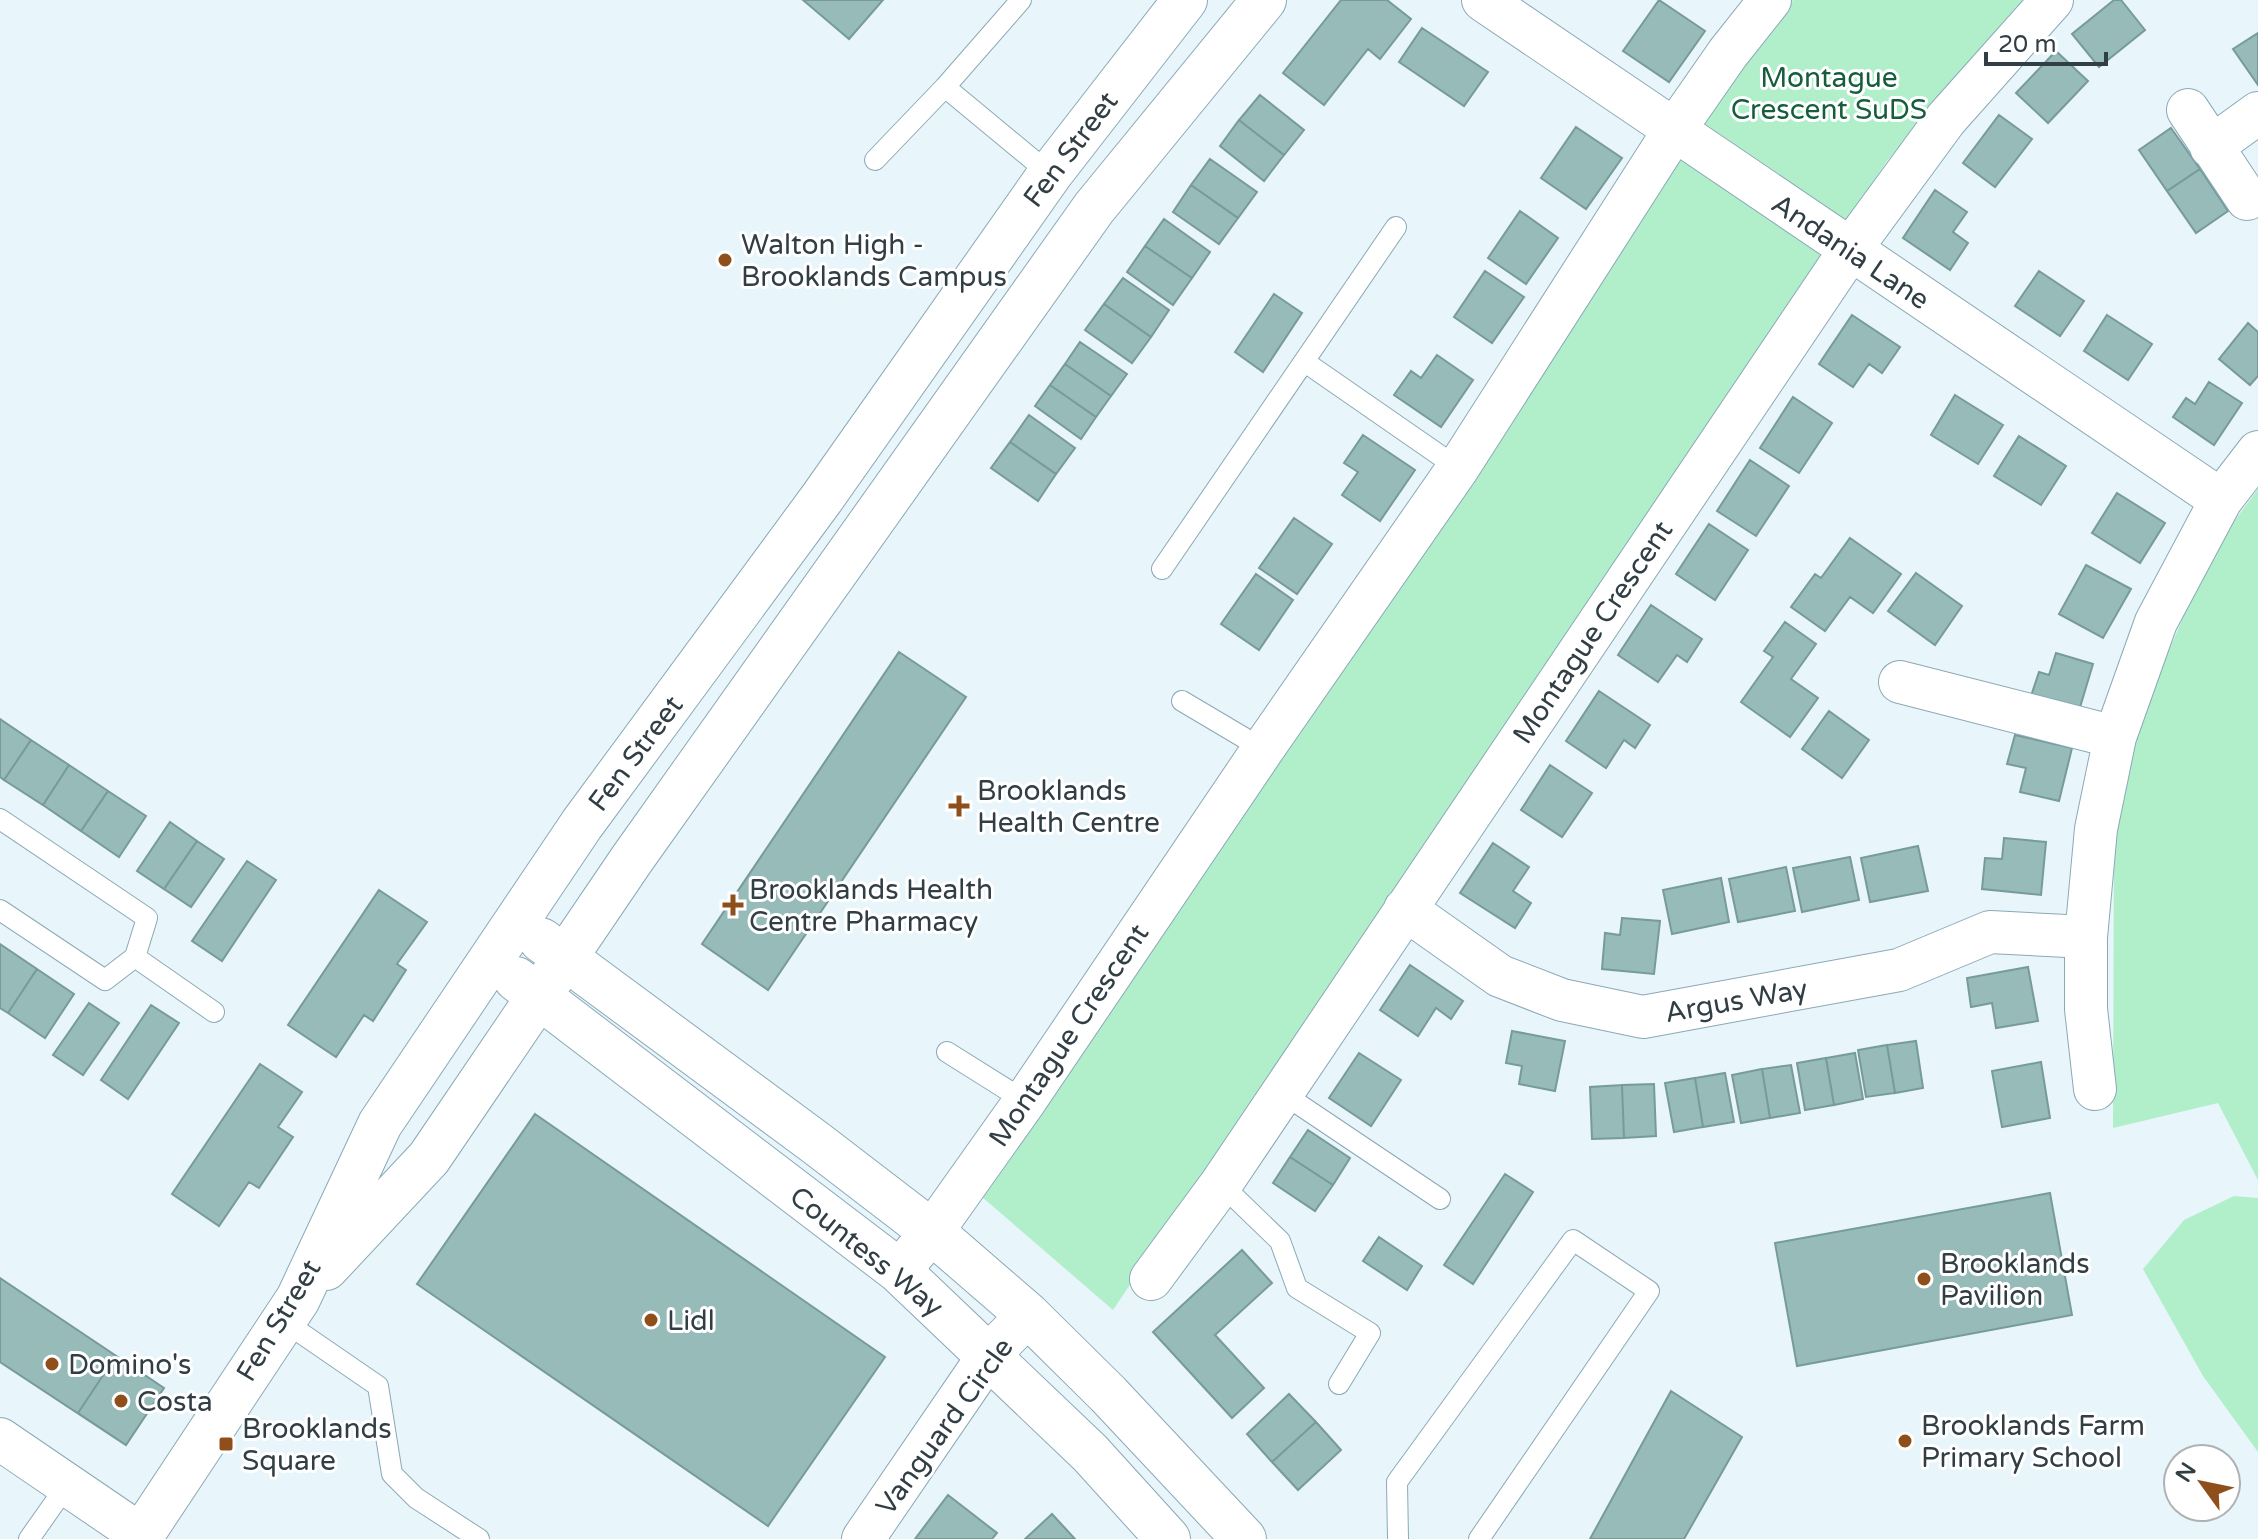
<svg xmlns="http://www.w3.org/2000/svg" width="2258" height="1539" font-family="'Varela Round',sans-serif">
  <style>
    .green { fill: #b1efcb }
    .building { fill: #96bbb9; stroke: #779b99; stroke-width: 2 }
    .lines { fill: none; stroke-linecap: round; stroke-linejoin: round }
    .lane-casing { stroke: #8aa9b7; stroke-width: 22 }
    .street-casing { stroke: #8aa9b7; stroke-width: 44 }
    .secondary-casing { stroke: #8aa9b7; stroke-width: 46 }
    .lane { stroke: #fff; stroke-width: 20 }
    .street { stroke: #fff; stroke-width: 42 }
    .secondary { stroke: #fff; stroke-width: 44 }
    .poi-dot { fill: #8f4f1a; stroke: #fff; stroke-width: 3 }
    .labels { text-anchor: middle; stroke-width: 6; stroke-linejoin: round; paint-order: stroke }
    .park-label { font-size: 28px; fill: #165d3d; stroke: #fff }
    .street-label { font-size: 28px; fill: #313e44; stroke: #fff }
    .poi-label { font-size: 28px; fill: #313e44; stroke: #fff; text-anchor: start }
  </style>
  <rect width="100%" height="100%" fill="#e8f5fb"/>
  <path class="green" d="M1793 0H2024L2012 12 1887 161 1113 1310 982 1197 1761 38Z
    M2258 489V1180L2218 1103 2113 1128 2114 827 2145 707 2210 554Z
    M2234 1196 2258 1198V1452L2203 1376 2143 1269 2184 1220Z"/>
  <path class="building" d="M803 0H883L849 39Z
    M1341 0H1387L1411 19 1380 59 1368 49 1324 105 1283 73Z
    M1659 0 1705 31 1669 82 1623 51Z
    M2114 0H2121L2145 30 2099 67 2072 34Z
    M1422 28 1488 72 1464 106 1399 62Z
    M2258 33V85L2233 49Z
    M2056 51 2088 81 2048 123 2016 93Z
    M1260 95 1304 130 1284 155 1239 120Z
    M1999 115 2032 139 1995 187 1963 163Z
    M1239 120 1284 155 1264 181 1220 146Z
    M1576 127 1622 158 1586 209 1541 178Z
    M2171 128 2200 169 2167 191 2139 150Z
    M1210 159 1257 192 1238 218 1191 185Z
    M2200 169 2228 211 2196 233 2167 191Z
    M1191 185 1238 218 1219 244 1173 212Z
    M1935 190 1967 212 1953 232 1968 243 1950 270 1903 238Z
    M1520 211 1558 238 1526 284 1488 258Z
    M1164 219 1210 252 1192 278 1145 246Z
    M1145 246 1192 278 1173 305 1127 272Z
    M1485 271 1524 297 1492 343 1454 317Z
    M2039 271 2084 301 2060 336 2015 306Z
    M1123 278 1169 310 1151 337 1104 304Z
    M1274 294 1302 313 1263 372 1235 352Z
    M1104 304 1151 337 1132 363 1085 330Z
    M1852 315 1900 347 1882 373 1869 364 1853 387 1819 364Z
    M2107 315 2152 344 2128 380 2084 351Z
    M2248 323 2258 332V376L2250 385 2219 359Z
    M1080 342 1127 374 1111 396 1065 364Z
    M1437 355 1473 380 1441 427 1394 395 1411 371 1421 378Z
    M1065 364 1111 396 1096 417 1050 385Z
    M2209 382 2242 403 2214 445 2173 417 2186 398 2195 404Z
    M1050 385 1096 417 1081 439 1035 406Z
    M1955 395 2003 425 1978 464 1931 435Z
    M1793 397 1832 423 1799 473 1760 448Z
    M1029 415 1075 448 1056 474 1010 442Z
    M1363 435 1415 470 1380 521 1342 495 1358 472 1344 463Z
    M2019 436 2066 466 2041 505 1994 476Z
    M1010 442 1056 474 1038 501 991 468Z
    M1750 460 1789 486 1756 536 1717 511Z
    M2117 493 2165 523 2140 563 2092 533Z
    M1294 518 1332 544 1297 594 1259 568Z
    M1709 524 1748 550 1715 600 1676 574Z
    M1850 538 1901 574 1873 613 1850 597 1825 631 1791 607 1815 574 1821 578Z
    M2086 565 2131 589 2103 638 2059 614Z
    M1916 573 1962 606 1935 645 1888 611Z
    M1256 574 1293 600 1259 650 1221 624Z
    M1651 605 1702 639 1687 662 1677 655 1658 682 1618 655Z
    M1785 622 1816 644 1791 679 1818 698 1790 737 1741 702 1773 657 1764 651Z
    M899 652 966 697 768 990 702 944Z
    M2056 653 2093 664 2078 714 2030 699 2039 672 2049 675Z
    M1599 691 1650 725 1635 748 1624 740 1606 768 1566 741Z
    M1829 711 1869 740 1842 778 1802 749Z
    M0 719 31 740 4 780 0 777Z
    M2015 735 2072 748 2059 801 2020 792 2026 768 2007 764Z
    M31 740 69 765 43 805 4 780Z
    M69 765 108 791 81 831 43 805Z
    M1550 765 1592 793 1562 837 1521 810Z
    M108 791 146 816 119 857 81 831Z
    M170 822 197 841 164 889 137 871Z
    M2004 838 2046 842 2041 895 1982 889 1985 858 2002 859Z
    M197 841 224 859 191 907 164 889Z
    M1493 843 1529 867 1513 891 1531 903 1515 928 1460 893Z
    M1918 846 1928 891 1870 902 1861 858Z
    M1850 857 1859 900 1802 912 1793 868Z
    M247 861 276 880 222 961 192 941Z
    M1786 867 1795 911 1738 922 1729 879Z
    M1721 878 1729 922 1672 934 1663 890Z
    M379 890 427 922 397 964 406 970 373 1021 364 1015 336 1057 288 1025Z
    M1622 918 1660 921 1654 974 1602 969 1605 933 1620 935Z
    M0 944 37 969 8 1013 0 1008Z
    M1410 965 1463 1001 1451 1019 1436 1008 1418 1036 1380 1010Z
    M2028 967 2038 1021 1996 1028 1992 1003 1971 1007 1967 978Z
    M37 969 74 994 45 1038 8 1013Z
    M89 1003 119 1023 83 1075 53 1055Z
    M151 1005 179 1023 128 1099 101 1080Z
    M1512 1031 1565 1041 1555 1091 1519 1084 1522 1066 1506 1063Z
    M1916 1041 1923 1088 1895 1093 1887 1045Z
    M1887 1045 1895 1093 1866 1097 1858 1050Z
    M1359 1053 1401 1080 1371 1126 1329 1098Z
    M1855 1053 1863 1099 1834 1105 1826 1058Z
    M1826 1058 1834 1105 1805 1110 1797 1063Z
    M2041 1062 2050 1118 2002 1127 1992 1071Z
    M260 1064 302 1092 278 1127 293 1137 259 1188 249 1182 219 1226 172 1194Z
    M1791 1065 1800 1113 1770 1118 1762 1069Z
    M1762 1069 1770 1118 1741 1123 1732 1075Z
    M1725 1073 1734 1122 1703 1127 1695 1078Z
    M1695 1078 1703 1127 1674 1132 1665 1083Z
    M1654 1084 1656 1136 1624 1138 1622 1085Z
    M1622 1085 1624 1138 1592 1139 1590 1087Z
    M535 1114 885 1357 768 1526 417 1284Z
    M1308 1130 1350 1158 1333 1185 1290 1157Z
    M1290 1157 1333 1185 1315 1211 1273 1183Z
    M1505 1174 1533 1192 1473 1284 1444 1265Z
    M2050 1193 2072 1315 1797 1366 1775 1243Z
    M1379 1237 1422 1266 1407 1290 1363 1261Z
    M1242 1250 1272 1283 1215 1335 1264 1388 1232 1418 1153 1332Z
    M0 1278 164 1388 126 1445 0 1362Z
    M116 1356 164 1388 126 1445 78 1413Z
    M1671 1391 1742 1437 1684 1539H1590Z
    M1289 1394 1316 1422 1272 1462 1247 1434Z
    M1316 1422 1341 1450 1298 1490 1272 1462Z
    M948 1495 997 1533 992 1539H915Z
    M1052 1514 1075 1539H1025Z"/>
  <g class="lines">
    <defs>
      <path id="lane" d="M945 87 1021 0
        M875 160 945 87 1050 174
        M1305 362 1458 468
        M1162 569 1396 227
        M1182 701 1263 749
        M0 819 147 918 135 957 214 1012
        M0 910 105 980 135 957
        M947 1052 1025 1101
        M1282 1093 1440 1199
        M1221 1184 1280 1241 1297 1288 1370 1333 1339 1384
        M282 1320 378 1386 392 1474 416 1498 479 1539
        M29 1539 67 1485
        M1398 1539 1397 1482 1573 1240 1649 1291 1479 1539"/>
      <path id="street" d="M1483 0 2221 500
        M2188 110 2247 199
        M2211 147 2258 113
        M1900 682 2115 737
        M1405 909 1500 976 1562 1000 1643 1017 1899 970 1990 932 2086 937
        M2095 1089 2086 1009V937L2096 829 2115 737 2156 622 2221 500 2258 452
        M899 1271 932 1232 1025 1101 1263 749 1458 468 1675 129 1728 53 1770 0
        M1151 1279 1221 1184 1850 250 1946 119 2052 0
        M0 1439 141 1535
        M863 1539 989 1355 1028 1315"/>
      <path id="secondary" d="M541 940 816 1143 932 1232 1028 1315 1108 1394 1244 1539
        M516 979 899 1271 1090 1453 1168 1539
        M326 1268 429 1158 632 859 1094 208 1264 0
        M139 1539 298 1299 380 1124 582 824 822 498 1050 174 1185 0"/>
    </defs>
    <use href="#lane" class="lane-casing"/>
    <use href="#street" class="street-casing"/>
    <use href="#secondary" class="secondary-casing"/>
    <use href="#lane" class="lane"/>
    <use href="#street" class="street"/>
    <use href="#secondary" class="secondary"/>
  </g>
  <g class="poi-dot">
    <circle cx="725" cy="260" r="8"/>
    <path d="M955 794h8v8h8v8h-8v8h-8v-8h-8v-8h8z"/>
    <path d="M729 893h8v8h8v8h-8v8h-8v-8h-8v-8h8z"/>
    <circle cx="1924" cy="1279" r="8"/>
    <circle cx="651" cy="1320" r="8"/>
    <circle cx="52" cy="1364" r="8"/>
    <circle cx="121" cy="1401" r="8"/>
    <circle cx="1905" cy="1441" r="8"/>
    <rect x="218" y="1436" width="16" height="16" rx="4"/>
  </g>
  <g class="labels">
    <g class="park-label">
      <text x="1829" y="87">Montague<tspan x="1829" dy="32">Crescent SuDS</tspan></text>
    </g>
    <g class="street-label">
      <text transform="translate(1070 149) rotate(-53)" y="10">Fen Street</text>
      <text transform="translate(1851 251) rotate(34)" y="10">Andania Lane</text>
      <text transform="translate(1592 632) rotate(-56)" y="10">Montague Crescent</text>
      <text transform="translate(635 753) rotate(-53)" y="10">Fen Street</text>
      <text transform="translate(1736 1000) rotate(-10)" y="10">Argus Way</text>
      <text transform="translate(1068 1035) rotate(-56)" y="10">Montague Crescent</text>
      <text transform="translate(867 1251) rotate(39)" y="10">Countess Way</text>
      <text transform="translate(278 1320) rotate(-59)" y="10">Fen Street</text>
      <text transform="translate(944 1426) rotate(-54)" y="10">Vanguard Circle</text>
    </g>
    <g class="poi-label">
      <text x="741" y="254">Walton High -<tspan x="741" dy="32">Brooklands Campus</tspan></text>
      <text x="977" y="800">Brooklands<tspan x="977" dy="32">Health Centre</tspan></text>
      <text x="749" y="899">Brooklands Health<tspan x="749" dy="32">Centre Pharmacy</tspan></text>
      <text x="1940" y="1273">Brooklands<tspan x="1940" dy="32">Pavilion</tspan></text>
      <text x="667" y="1330">Lidl</text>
      <text x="68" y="1374">Domino's</text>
      <text x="137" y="1411">Costa</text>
      <text x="1921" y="1435">Brooklands Farm<tspan x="1921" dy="32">Primary School</tspan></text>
      <text x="242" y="1438">Brooklands<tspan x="242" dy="32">Square</tspan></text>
    </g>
  </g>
  <g transform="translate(2202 1483) rotate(303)"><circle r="38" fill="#ffffff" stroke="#adb2b4" stroke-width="2"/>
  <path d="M0-6L14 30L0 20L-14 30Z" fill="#8f4f1a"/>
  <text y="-12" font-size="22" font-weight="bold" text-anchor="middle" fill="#313e44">N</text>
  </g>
  <path d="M1986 52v12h120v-12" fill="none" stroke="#313e44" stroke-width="4"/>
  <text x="1998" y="52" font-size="24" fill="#313e44" stroke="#ffffff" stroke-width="6" paint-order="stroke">20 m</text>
</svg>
